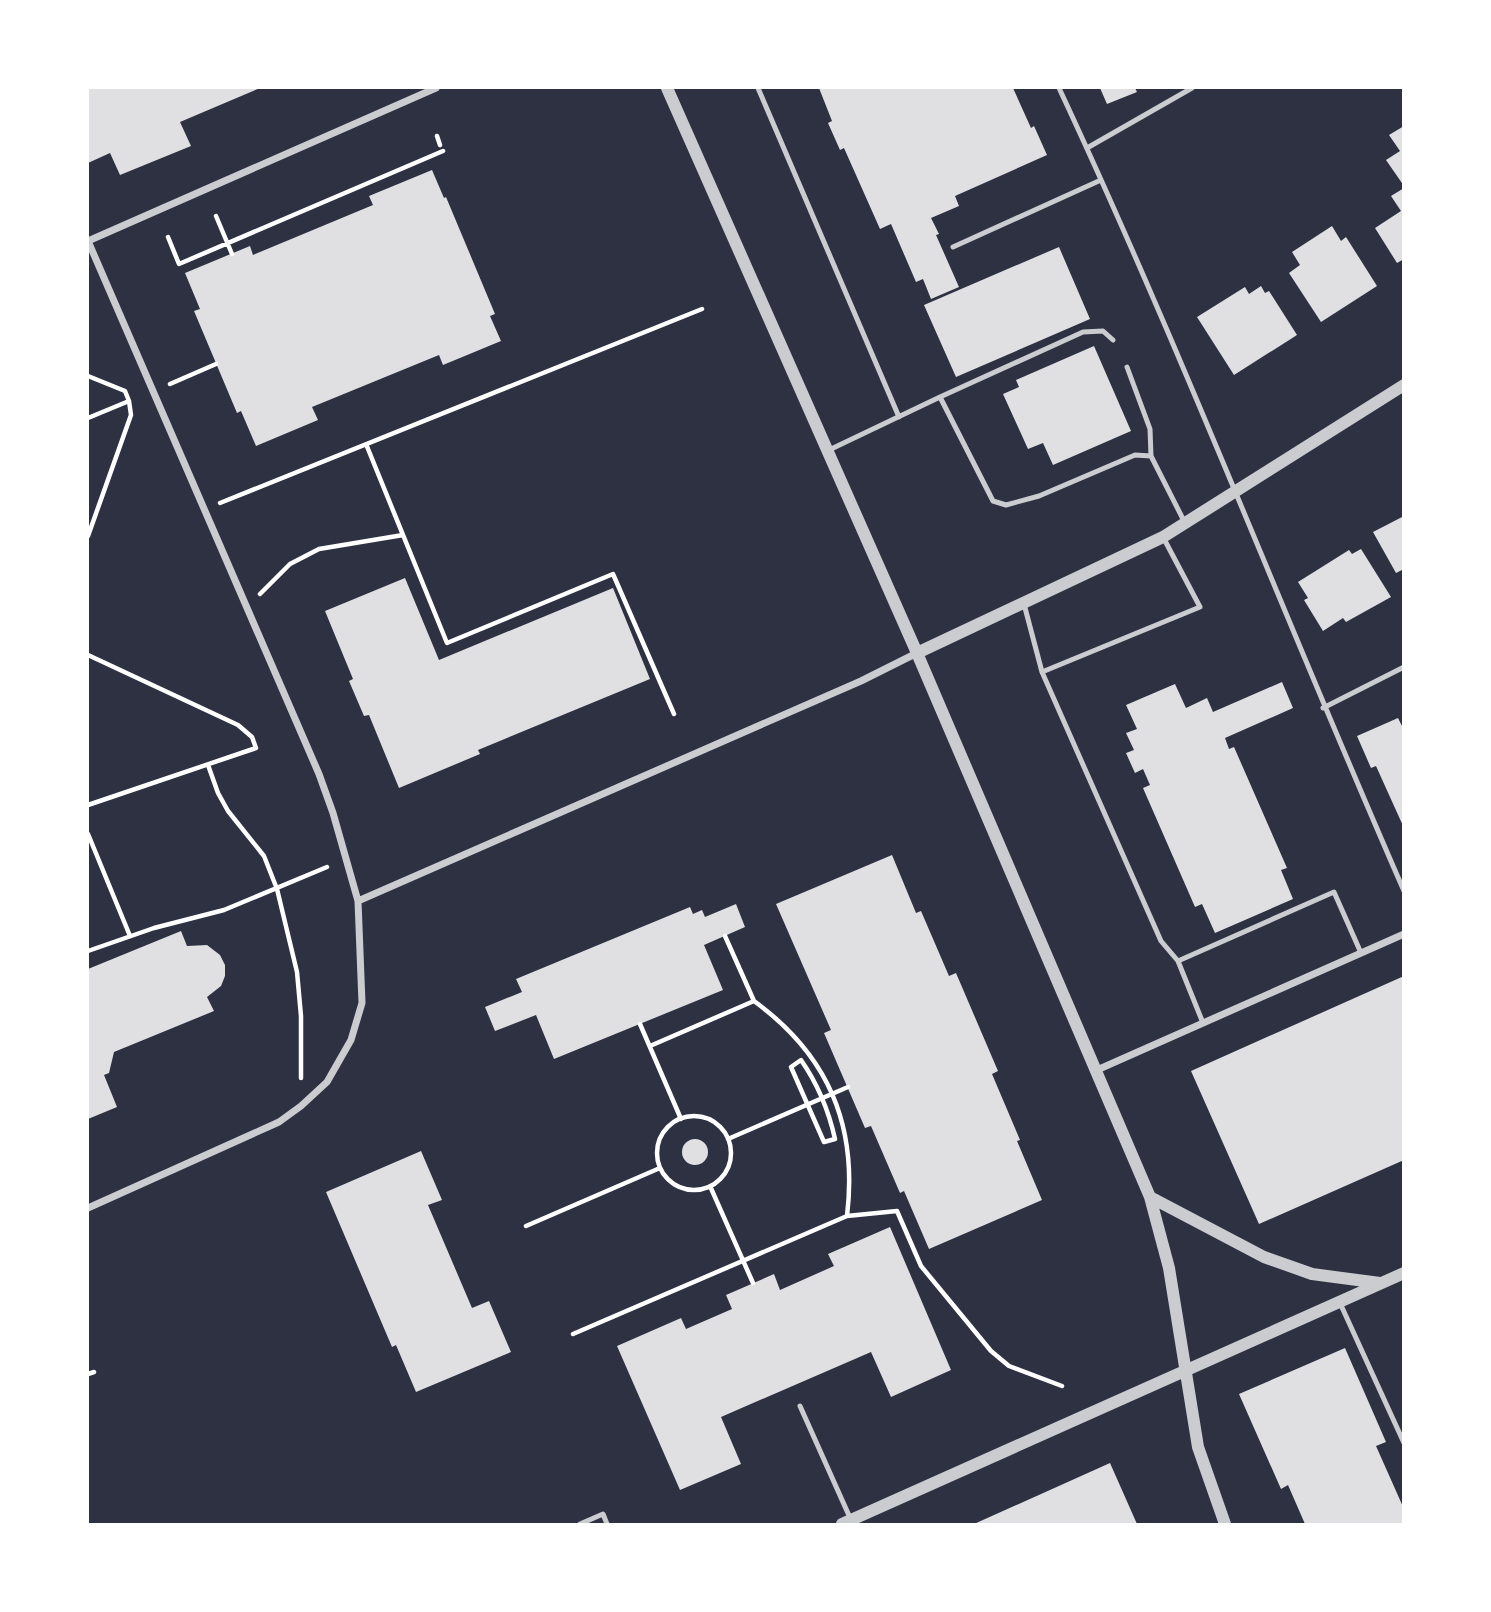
<svg xmlns="http://www.w3.org/2000/svg" width="1491" height="1612" font-family="Raleway,sans-serif">
  <style>
    .building { fill: #e0e0e3 }
    .lines { fill: none; stroke-linecap: round; stroke-linejoin: round }
    .path { stroke: #fff; stroke-width: 4.5 }
    .service { stroke: #caccd0; stroke-width: 5 }
    .minor { stroke: #caccd0; stroke-width: 7 }
    .tertiary { stroke: #caccd0; stroke-width: 12 }
  </style>
  <rect width="100%" height="100%" fill="#2d3142"/>
  <path class="building" d="M88 88H260L180 122 191 146 120 175 110 153 88 163Z
    M819 88H1013L1031 128 1034 126 1047 155 955 196 959 206 931 218 939 234 936 235 959 287 931 299 923 279 916 282 891 224 880 229 844 148 840 150 828 123 832 121Z
    M1100 88H1135L1137 92 1107 104Z
    M1404 126V186L1386 160 1400 151 1389 135Z
    M432 170 444 198 446 197 495 314 490 316 501 341 443 365 439 355 312 407 318 420 256 446 241 411 237 413 194 311 200 309 185 273 250 246 253 255 373 205 369 196Z
    M1404 188V259L1397 263 1375 228 1401 211 1391 196Z
    M1332 226 1341 241 1346 237 1377 286 1321 322 1289 273 1300 265 1292 252Z
    M1059 247 1090 319 956 377 924 305Z
    M1261 286 1265 293 1269 291 1297 335 1234 375 1197 317 1245 287 1249 294Z
    M1094 346 1131 431 1053 465 1043 443 1028 449 1003 394 1019 387 1016 380Z
    M1404 516V569L1396 573 1373 532Z
    M1361 549 1391 597 1346 622 1343 618 1323 631 1304 600 1308 598 1298 582 1349 550 1352 554Z
    M405 578 439 660 613 588 650 679 478 750 480 754 399 788 369 715 364 716 349 681 353 679 325 611Z
    M1282 682 1293 708 1225 738 1229 749 1234 747 1287 868 1281 870 1293 899 1215 933 1202 904 1195 907 1143 788 1150 785 1143 769 1135 773 1126 753 1134 750 1126 733 1137 729 1126 705 1175 684 1186 708 1207 698 1213 712Z
    M1398 718 1404 730V828L1376 766 1371 768 1357 736Z
    M892 855 916 913 921 911 949 976 956 973 998 1071 992 1074 1020 1140 1017 1141 1042 1200 929 1249 904 1191 900 1193 871 1126 865 1128 824 1033 831 1030 776 904Z
    M736 904 745 927 704 945 723 990 554 1059 536 1015 495 1031 485 1007 522 992 516 979 690 907 693 914 702 910 705 917Z
    M181 931 187 946 207 945 220 955 225 965V976L221 986 207 997 214 1011 114 1052 109 1073 104 1075 117 1107 88 1119V969Z
    M1404 976V1160L1259 1224 1191 1071Z
    M682 1152a13 13 0 1 1 26 0a13 13 0 1 1-26 0Z
    M421 1151 442 1200 428 1205 472 1308 489 1301 511 1352 416 1392 396 1345 392 1347 326 1192Z
    M890 1227 951 1370 891 1397 871 1352 721 1417 741 1464 680 1490 617 1346 681 1318 686 1329 732 1309 726 1295 774 1274 780 1290 834 1266 828 1254Z
    M1345 1348 1386 1442 1376 1446 1404 1509V1524H1305L1288 1485 1281 1489 1239 1394Z
    M1110 1463 1137 1524H974Z"/>
  <g class="lines">
    <path class="path" d="M437 136 440 145
      M216 216 232 254
      M168 237 179 264 443 151
      M88 376 125 391 129 401 131 415 88 536
      M170 384 216 364
      M88 418 129 401
      M366 444 447 643 613 574 674 714
      M220 503 702 309
      M260 594 290 564 319 549 403 535
      M88 655 238 725 252 737 256 748 88 805
      M208 765 218 793 228 811 264 856 277 889 297 972 301 1016V1078
      M88 834 130 936
      M88 951 154 928 224 910 327 867
      M754 1001C828 1055 858 1125 847 1216
      M640 1024 681 1119
      M650 1046 754 1001 725 936
      M801 1060C817 1083 829 1112 835 1139L824 1142 791 1067Z
      M657 1153a37 37 0 1 1 74 0a37 37 0 1 1-74 0Z
      M728 1139 848 1087
      M710 1186 753 1283
      M526 1226 660 1168
      M573 1334 847 1216 897 1211 921 1266 991 1351 1009 1366 1062 1386
      M88 1374 94 1372"/>
    <path class="service" d="M758 88 899 417
      M1059 88C1182 351 1287 624 1404 891
      M1087 148 1192 88
      M953 247 1101 180
      M1127 367 1150 429 1151 456
      M940 397 1083 332 1103 331 1113 340
      M829 450 940 397 993 501 1006 505 1039 496 1135 455 1151 456 1185 523
      M1024 604 1042 672 1200 607 1163 537
      M1042 672 1161 941 1178 961 1203 1023
      M1323 708 1404 667
      M1178 961 1334 892 1361 953
      M1340 1303 1404 1443
      M800 1406 851 1520
      M580 1524 603 1514 607 1524"/>
    <path class="minor" d="M358 901 861 681 917 653
      M1097 1070 1404 934
      M88 1208 279 1122 301 1106 327 1082 351 1040 362 1003 358 901 333 813 319 774 88 241 436 88"/>
    <path class="tertiary" d="M667 88 917 653 1150 1197 1169 1268 1198 1447 1225 1524
      M917 653 1163 537 1404 385
      M1150 1197 1264 1257 1312 1274 1380 1283
      M842 1524 1404 1273"/>
  </g>
  <rect width="1491" height="1612" fill="none" stroke="#ffffff" stroke-width="178"/>
</svg>
